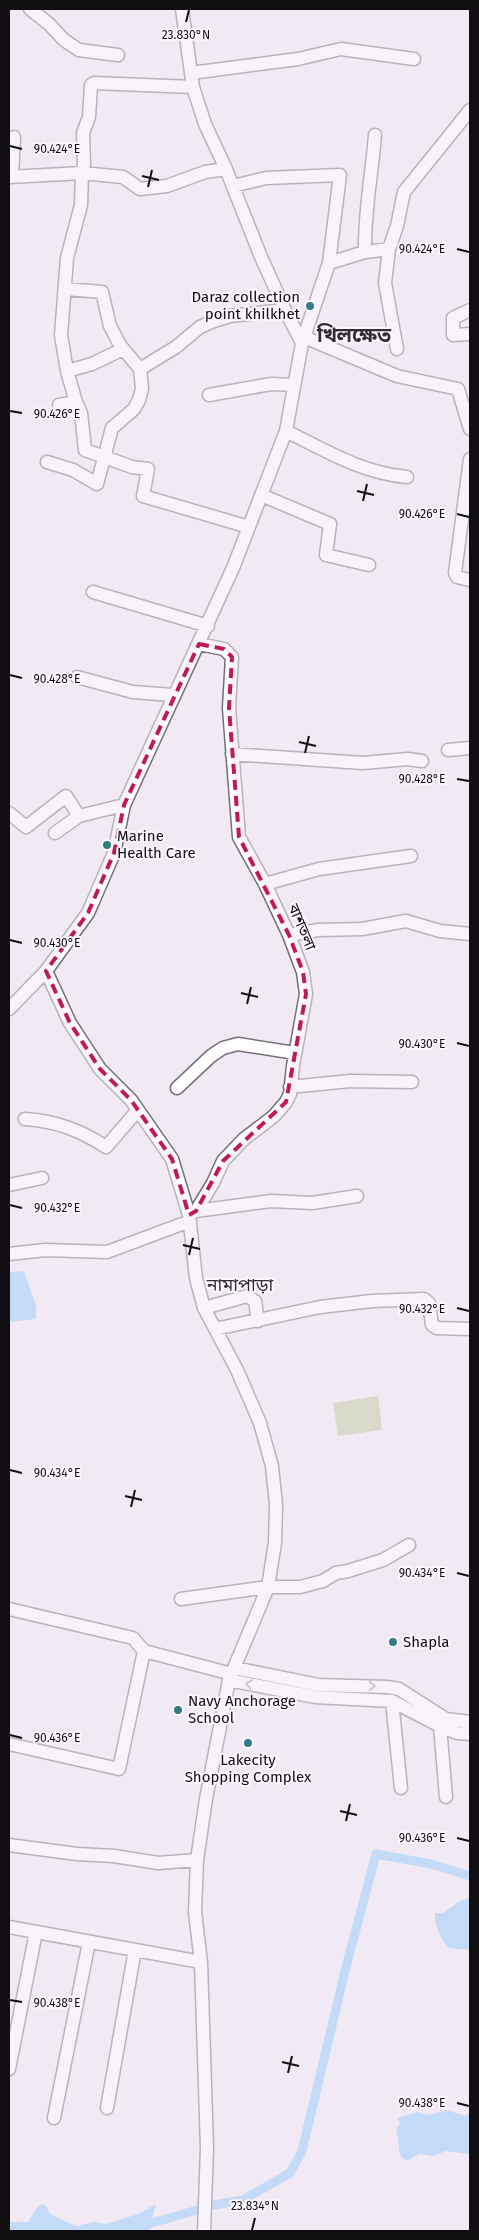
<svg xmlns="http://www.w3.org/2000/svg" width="479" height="2240" font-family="'Fira Sans','Noto Sans Bengali',sans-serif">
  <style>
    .green { fill: #bcc59a }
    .water { fill: #8fc9fc }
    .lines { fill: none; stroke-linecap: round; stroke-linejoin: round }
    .canal { stroke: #8fc9fc; stroke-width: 9 }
    .minor-casing { stroke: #766f79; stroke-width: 15 }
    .minor { stroke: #fff; stroke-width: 12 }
    .oneway { stroke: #a09fa0 }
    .marked { fill: none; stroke: #c2185b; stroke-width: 4; stroke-dasharray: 10 6; stroke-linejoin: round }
    .ticks { fill: none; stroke: #110e12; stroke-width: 2 }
    .poi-dot { fill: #347c84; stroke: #fcf7fe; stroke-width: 2 }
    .labels { text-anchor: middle; stroke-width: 4; stroke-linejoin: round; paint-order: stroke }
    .poi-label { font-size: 15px; fill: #110e12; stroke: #fcf7fe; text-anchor: start }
    .street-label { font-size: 15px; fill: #110e12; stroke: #fcf7fe }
    .quarter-label { font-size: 18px; fill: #322c34; stroke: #fcf7fe }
    .district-label { font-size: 20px; font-weight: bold; fill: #322c34; stroke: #fcf7fe }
    .ticks-label { font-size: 12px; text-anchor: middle; fill: #110e12; stroke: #fcf7fe; stroke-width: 4; stroke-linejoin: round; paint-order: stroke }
  </style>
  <rect width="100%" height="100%" fill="#f1e9f4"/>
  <path class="green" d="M378 1396 382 1430 338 1436 333 1403Z"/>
  <path class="water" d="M24 1271 36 1306V1319L9 1322V1272Z
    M470 1898V1950L449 1948C441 1940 434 1925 435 1913H443L460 1901Z
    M446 2110 466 2116 470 2113V2152L468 2154 446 2151 433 2156 420 2154 408 2160 403 2159C396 2152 401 2142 396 2131L400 2123 397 2118 418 2112 429 2115Z
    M42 2204 47 2207 50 2214 73 2225 78 2226 94 2222 106 2224 138 2214 156 2204 149 2231H9V2222H28L36 2209Z"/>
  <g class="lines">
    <path class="canal" d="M142 2226 214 2205 243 2200 290 2173 302 2151 346 1967 376 1854 431 1864 470 1876"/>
    <defs>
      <path id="minor" d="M30 9 49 24 64 40 79 50 118 55
        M182 9 193 87 205 124 226 169 261 257 285 310 302 343 286 431 233 568 124 805 114 853 88 913 46 971 70 1023 100 1069 131 1100 172 1159 189 1215 196 1278 204 1308 237 1370 260 1423 272 1466 276 1505 275 1543 268 1587 229 1680 206 1799 197 1860 195 1912 201 1962 207 2148 204 2231
        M191 73 298 59 341 49 414 59
        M9 177 82 173 123 177 140 189 167 186 205 172 226 169
        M12 177 14 137
        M233 186 266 178 340 175 329 263 302 343
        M365 252C364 212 372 175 375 135
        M329 263 365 252 389 249
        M66 289 102 292 110 326 120 345 140 369 176 347 200 327 214 321 230 316 285 310
        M470 310 453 318V335L470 334
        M304 337 397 376 458 389 470 429
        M397 349 385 283 389 249 397 226 404 192 470 110
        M67 371 61 335 67 258 81 205 82 173 84 165 83 133 89 117 91 85 94 83 193 87
        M209 395 271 384 293 385
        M76 402 81 413 85 450 132 467 148 469 143 496 249 527
        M59 405 76 402 67 371 92 364 123 349
        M286 431C326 451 362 473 407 477
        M470 459 455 573 457 577 470 580
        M47 462 73 470 97 484 112 428 134 409 139 400 142 389 140 369
        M261 495 330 524 326 555 369 565
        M93 592 208 626
        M77 677 133 692 173 695
        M448 750 470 748
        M232 754 363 763 408 759 422 761
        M9 813 26 827 66 796 79 816 124 805
        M55 833 79 816
        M265 884 319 869 411 856
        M289 935 318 930 362 929 406 921 440 931 470 934
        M9 1009 46 971
        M290 1087 350 1081 412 1082
        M177 1088 211 1056 223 1048 238 1044 295 1053
        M25 1119C56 1121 80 1130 106 1147L138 1110
        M9 1185 42 1178
        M196 1211 271 1201 312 1203 357 1196
        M189 1215 196 1211 213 1183 223 1161 244 1139 274 1116 286 1102 290 1094 293 1066 306 994 303 972 289 935 265 884 239 837 229 708 232 657 224 649 199 644
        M9 1254 45 1250 107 1252 190 1221
        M204 1308 247 1296 255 1301 258 1321
        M215 1329 320 1307 372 1301 424 1299 429 1303 432 1325 437 1328 470 1329
        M181 1599 268 1587H300L323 1581 336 1573 348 1571 383 1560 409 1545
        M9 1609 133 1638 144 1651
        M235 1668 318 1685 387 1687 399 1689 446 1719 470 1722
        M229 1680 315 1697 392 1701 440 1726 457 1733 470 1734
        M392 1701 401 1788
        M440 1726 446 1797
        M9 1744 119 1769 144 1651 232 1674
        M9 1845 77 1854 114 1856 158 1863 197 1860
        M9 1927 201 1962
        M9 2069 36 1932
        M107 2108 135 1950
        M54 2118 89 1942"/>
    </defs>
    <use href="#minor" class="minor-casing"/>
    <use href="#minor" class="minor"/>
  </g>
  <defs><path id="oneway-chevron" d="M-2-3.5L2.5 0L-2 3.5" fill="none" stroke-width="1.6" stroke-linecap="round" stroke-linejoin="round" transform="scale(1.25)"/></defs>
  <g class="oneway">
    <use href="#oneway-chevron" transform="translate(249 1684) rotate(-168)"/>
    <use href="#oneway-chevron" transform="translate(372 1686)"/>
  </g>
  <path d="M0 0H479V2240H0ZM199 644 224 649 232 657 229 708 239 837 289 935 303 972 306 994 286 1102 223 1161 196 1211 189 1215 172 1159 131 1100 100 1069 70 1023 46 971 88 913 114 853 124 805Z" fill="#f1e9f4" fill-opacity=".55" fill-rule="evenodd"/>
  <path class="marked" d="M199 644 224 649 232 657 229 708 239 837 289 935 303 972 306 994 286 1102 223 1161 196 1211 189 1215 172 1159 131 1100 100 1069 70 1023 46 971 88 913 114 853 124 805Z"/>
  <path class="ticks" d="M186 22 189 10M10 146 22 149M142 176 159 180M148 187 152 170M457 249 469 252M10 411 22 413M357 491 374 495M363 501 367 484M457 514 469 517M10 675 22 678M299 742 316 746M305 753 309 736M457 779 469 781M10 940 22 943M241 993 258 997M247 1004 251 987M457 1043 469 1046M10 1205 22 1208M183 1245 200 1249M189 1255 193 1238M457 1308 469 1311M10 1470 22 1473M125 1496 142 1500M131 1507 135 1490M457 1573 469 1576M10 1735 22 1738M340 1811 357 1815M346 1821 350 1804M457 1838 469 1841M10 2000 22 2002M282 2062 299 2066M288 2073 292 2056M457 2103 469 2106M252 2230 255 2218"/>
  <g class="poi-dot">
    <circle cx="310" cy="306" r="5"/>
    <circle cx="107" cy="845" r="5"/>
    <circle cx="393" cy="1642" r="5"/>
    <circle cx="178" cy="1710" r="5"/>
    <circle cx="248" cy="1743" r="5"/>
  </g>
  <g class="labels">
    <g class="poi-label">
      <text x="300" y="302" text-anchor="end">Daraz collection<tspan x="300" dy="17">point khilkhet</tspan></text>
      <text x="117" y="841">Marine<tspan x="117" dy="17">Health Care</tspan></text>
      <text x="403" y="1647">Shapla</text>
      <text x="188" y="1706">Navy Anchorage<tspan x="188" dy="17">School</tspan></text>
      <text x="248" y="1765" text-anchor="middle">Lakecity<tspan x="248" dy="17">Shopping Complex</tspan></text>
    </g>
    <g class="street-label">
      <text transform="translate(302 927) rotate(67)" y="5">বাশতলা</text>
    </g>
    <g class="quarter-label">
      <text x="240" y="1291">নামাপাড়া</text>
    </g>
    <g class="district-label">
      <text x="354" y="342">খিলক্ষেত</text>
    </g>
  </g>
  <g class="ticks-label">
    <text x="186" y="39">23.830°N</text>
    <text x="57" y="153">90.424°E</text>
    <text x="422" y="253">90.424°E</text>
    <text x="57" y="418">90.426°E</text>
    <text x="422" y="518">90.426°E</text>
    <text x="57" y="683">90.428°E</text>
    <text x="422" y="783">90.428°E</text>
    <text x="57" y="947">90.430°E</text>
    <text x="422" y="1048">90.430°E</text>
    <text x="57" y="1212">90.432°E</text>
    <text x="422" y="1313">90.432°E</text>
    <text x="57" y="1477">90.434°E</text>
    <text x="422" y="1577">90.434°E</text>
    <text x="57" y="1742">90.436°E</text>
    <text x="422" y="1842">90.436°E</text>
    <text x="57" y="2007">90.438°E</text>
    <text x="422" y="2107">90.438°E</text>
    <text x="255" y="2210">23.834°N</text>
  </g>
  <rect width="479" height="2240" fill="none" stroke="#110e12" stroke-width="20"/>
</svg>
